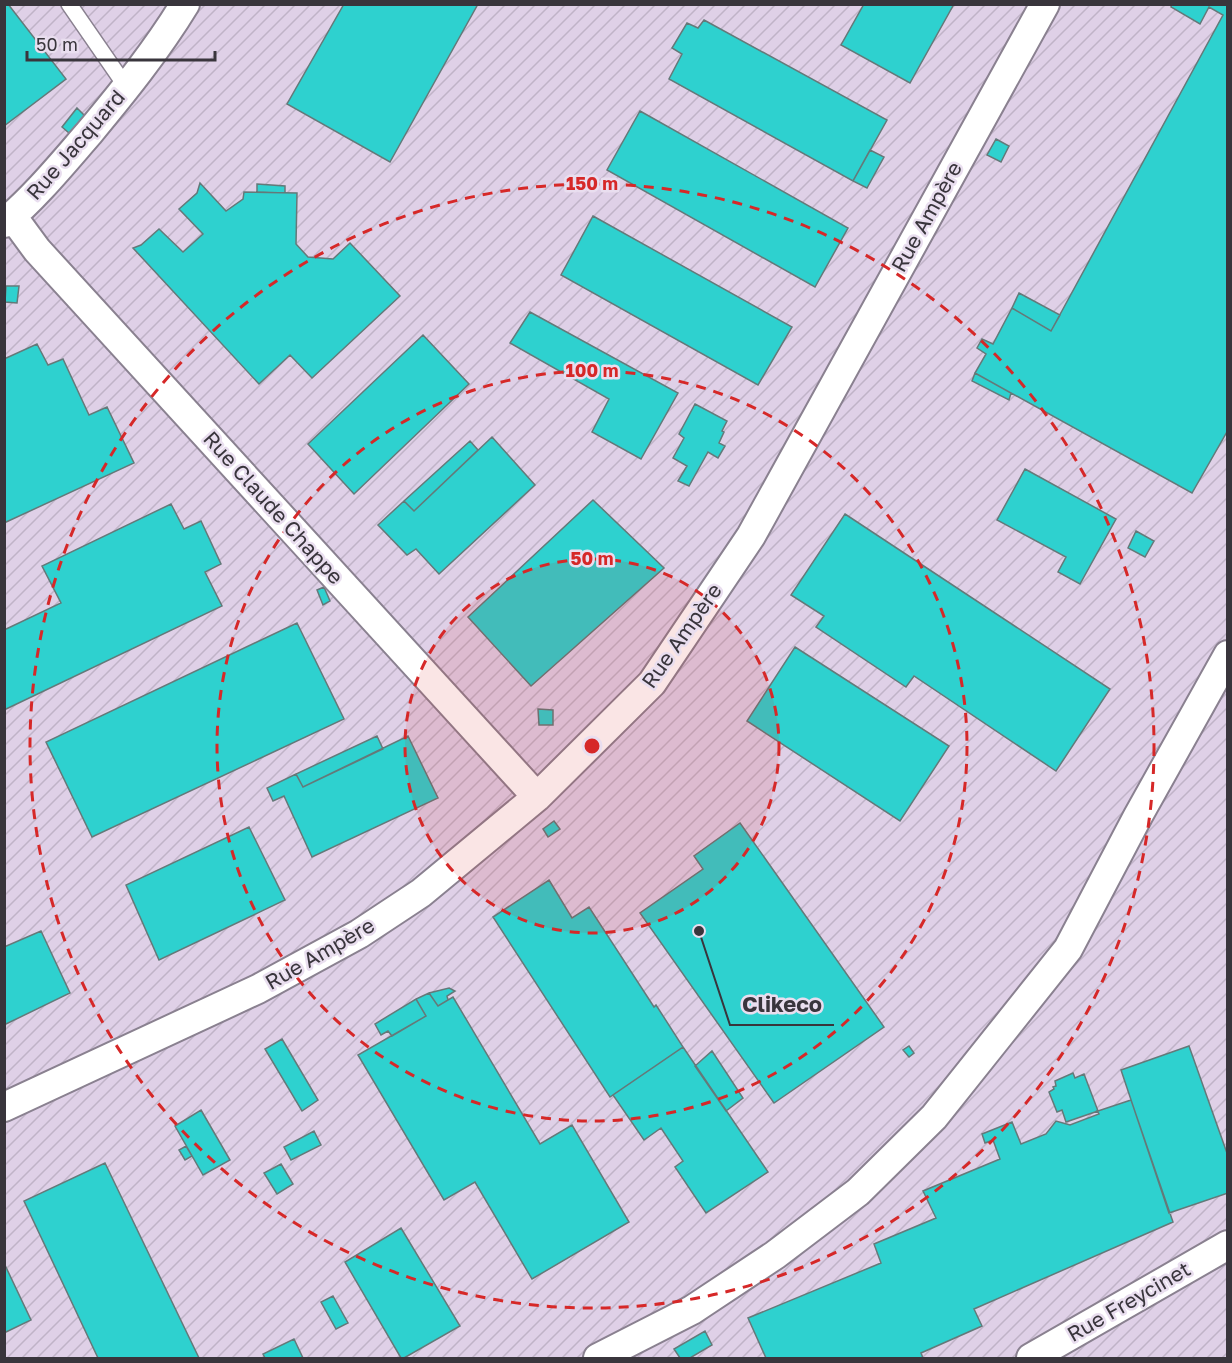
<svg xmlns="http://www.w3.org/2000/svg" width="1232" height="1363" font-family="'Golos Text',sans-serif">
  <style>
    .industrial { fill: url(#industrial-furrows) }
    .building { fill: #2ed1cf; stroke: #647979; stroke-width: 1.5 }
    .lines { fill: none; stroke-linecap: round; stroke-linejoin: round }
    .lane-casing { stroke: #8a8190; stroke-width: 18 }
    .street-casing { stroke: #8a8190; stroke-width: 32 }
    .lane { stroke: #fff; stroke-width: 15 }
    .street { stroke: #fff; stroke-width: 28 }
    .ring { fill: none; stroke: #d62828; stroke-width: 3; stroke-dasharray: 10 8 }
    .labels { text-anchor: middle; stroke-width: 5; stroke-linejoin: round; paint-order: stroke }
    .street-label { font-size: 21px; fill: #39353c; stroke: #e9deef }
    .centre { fill: #d62828; stroke: #e9deef; stroke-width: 3 }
    .ring-label { font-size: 18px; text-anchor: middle; font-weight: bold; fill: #d62828; stroke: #e9deef; stroke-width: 5; stroke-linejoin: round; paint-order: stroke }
    .leader { fill: none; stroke: #39353c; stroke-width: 2 }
    .callout-dot { fill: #39353c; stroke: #e9deef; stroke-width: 2 }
    .callout-label { font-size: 22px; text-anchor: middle; font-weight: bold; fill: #39353c; stroke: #e9deef; stroke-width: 5; stroke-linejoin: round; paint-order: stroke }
  </style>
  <defs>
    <pattern id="industrial-furrows" width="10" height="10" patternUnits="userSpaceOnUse" patternTransform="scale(1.5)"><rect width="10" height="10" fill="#dfd0e7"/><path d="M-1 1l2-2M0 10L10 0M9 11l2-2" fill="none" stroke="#c0b3c7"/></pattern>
  </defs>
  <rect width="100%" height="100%" fill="#e9deef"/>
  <path class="industrial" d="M5 5H1227V1358H5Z"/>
  <path class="building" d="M4 4H8L66 79 4 126Z
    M344 4H478L390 162 287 104Z
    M864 4H954L910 83 841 45Z
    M1172 4H1228V430L1192 493 975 373 986 354 977 348 982 339 993 344 1012 308 1051 331 1223 15 1209 7 1200 24 1171 7Z
    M704 20 887 120 853 181 669 79 682 54 672 48 687 23 698 28Z
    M77 108 85 116 69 133 62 127Z
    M640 111 848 228 815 287 607 170Z
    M996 139 1009 146 1001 162 987 155Z
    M870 150 884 157 867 188 853 181Z
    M200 183 226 211 243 199 244 192 297 193 296 244 308 257 333 259 350 243 400 296 312 378 290 355 259 384 133 248 141 245 159 229 183 252 203 234 179 209 197 193Z
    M257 184 285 186V193L257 192Z
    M593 216 792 327 758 385 561 275Z
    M6 286H19L17 303 5 302Z
    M1019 293 1060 315 1051 331 1012 308Z
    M530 312 678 393 641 459 592 432 609 399 510 343Z
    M423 335 469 384 354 494 308 444Z
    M37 344 48 365 63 359 89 415 107 407 134 463 4 523V359Z
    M975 373 1011 393 1009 400 972 381Z
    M695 404 727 421 722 431 724 432 719 443 725 446 718 458 708 452 689 486 678 481 687 466 673 458 684 438 679 434Z
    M492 437 535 485 439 574 416 549 407 555 378 525 404 501 414 511Z
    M470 441 478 450 414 511 404 501Z
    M1025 469 1116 519 1080 584 1058 572 1066 557 997 520Z
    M593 500 664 568 531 686 468 617Z
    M171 504 184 529 201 521 221 564 205 572 222 606 4 710V630L61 603 42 566Z
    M845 514 1110 689 1056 771 914 676 906 687 816 627 824 616 791 595Z
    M1136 531 1154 541 1145 557 1128 548Z
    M324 587 330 601 323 605 317 590Z
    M297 623 344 719 92 837 46 742Z
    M795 647 949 746 900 821 747 721Z
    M538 709 553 710V725H539Z
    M377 736 383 749 303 787 296 774Z
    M408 736 438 798 312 857 284 796 273 801 267 788 296 774 303 787Z
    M554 821 560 829 548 837 543 829Z
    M740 823 884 1027 774 1103 640 913 703 869 694 856Z
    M249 827 285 900 159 960 126 885Z
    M549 880 572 918 589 907 654 1007 656 1005 683 1047 610 1097 493 917Z
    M41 931 70 993 6 1024 4 1020V947Z
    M449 988 455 991 447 996 448 1000 438 1006 429 993Z
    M429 993 438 1006 453 997 540 1144 572 1125 629 1222 532 1279 475 1182 444 1200 358 1055 426 1016 416 999Z
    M416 999 426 1016 392 1036 388 1031 381 1035 375 1024Z
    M282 1039 318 1100 302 1111 265 1049Z
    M909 1046 914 1053 909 1057 903 1050Z
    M1189 1046 1228 1156V1193L1169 1213 1121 1070Z
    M683 1047 768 1172 706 1213 675 1167 683 1161 661 1128 644 1140 613 1095Z
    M712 1051 743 1098 726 1111 695 1066Z
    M1073 1073 1075 1078 1084 1074 1098 1111 1066 1122 1062 1110 1057 1112 1049 1092 1054 1089 1053 1087 1056 1086 1055 1081Z
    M1131 1100 1173 1222 974 1309 982 1326 921 1353 923 1358H766L748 1318 881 1263 874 1244 936 1218 923 1191 1000 1159 993 1140 985 1143 982 1134 1012 1122 1021 1144 1046 1134 1056 1121 1070 1125 1099 1114 1097 1111H1098Z
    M201 1110 230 1160 203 1175 175 1126Z
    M314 1131 321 1145 291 1160 284 1147Z
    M186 1146 192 1156 185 1160 179 1150Z
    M105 1163 199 1358H98L24 1201Z
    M281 1164 293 1184 277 1194 264 1173Z
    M401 1228 460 1326 404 1358H401L345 1262Z
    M4 1263 31 1320 4 1333Z
    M333 1296 348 1323 336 1329 321 1302Z
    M705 1331 712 1345 690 1358H680L674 1349Z
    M294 1339 303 1358H265L263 1354Z"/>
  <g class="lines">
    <defs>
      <path id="lane" d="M69 4 127 88"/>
      <path id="street" d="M12 216 37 250 537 797
        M4 223C36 196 62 164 89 133 123 92 157 50 185 4
        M4 1107 258 989 359 934 421 893 537 797 652 683 751 536 1045 4
        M598 1358 692 1310 775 1255 858 1192 934 1117 1068 949 1138 816 1228 655
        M1031 1358 1228 1245"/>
    </defs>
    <use href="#lane" class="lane-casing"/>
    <use href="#street" class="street-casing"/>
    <use href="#lane" class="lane"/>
    <use href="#street" class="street"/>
  </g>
  <circle cx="592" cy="746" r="187" fill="#d62828" fill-opacity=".12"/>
  <g class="ring">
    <circle cx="592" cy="746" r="187"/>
    <circle cx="592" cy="746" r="375"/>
    <circle cx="592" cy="746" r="562"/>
  </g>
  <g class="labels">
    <g class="street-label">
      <text transform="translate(76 145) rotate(-49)" y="7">Rue Jacquard</text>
      <text transform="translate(927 217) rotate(-61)" y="7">Rue Ampère</text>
      <text transform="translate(273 508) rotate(48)" y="7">Rue Claude Chappe</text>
      <text transform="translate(682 636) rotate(-55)" y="7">Rue Ampère</text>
      <text transform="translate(320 954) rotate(-30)" y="7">Rue Ampère</text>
      <text transform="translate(1129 1302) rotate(-30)" y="7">Rue Freycinet</text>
    </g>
  </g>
  <circle cx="592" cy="746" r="9" class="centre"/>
  <g class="ring-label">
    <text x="592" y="190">150 m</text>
    <text x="592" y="377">100 m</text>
    <text x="592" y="565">50 m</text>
  </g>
  <path class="leader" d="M699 931L730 1025H834"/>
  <circle class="callout-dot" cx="699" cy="931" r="6"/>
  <g class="callout-label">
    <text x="782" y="1012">Clikeco</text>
  </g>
  <rect width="1232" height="1363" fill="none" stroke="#39353c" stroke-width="12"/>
  <path d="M27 51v9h188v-9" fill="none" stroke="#39353c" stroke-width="3"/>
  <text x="36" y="51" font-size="18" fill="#39353c" stroke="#e9deef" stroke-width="4.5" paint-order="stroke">50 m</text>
</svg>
